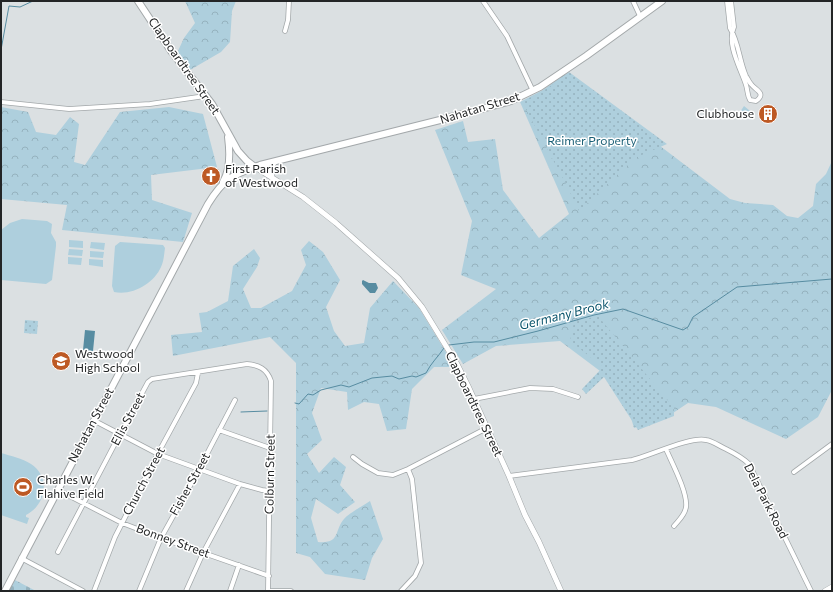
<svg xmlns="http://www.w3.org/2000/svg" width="833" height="592" font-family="Commissioner,sans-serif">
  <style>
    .grass { fill: #aecfdd }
    .forest { fill: url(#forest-crowns) }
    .cemetery { fill: url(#cemetery-stones) }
    .park { fill: url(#park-dots) }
    .water { fill: #578ca1 }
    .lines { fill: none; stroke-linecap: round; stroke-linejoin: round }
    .stream { stroke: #578ca1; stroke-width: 1 }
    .minor-casing { stroke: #a3a8aa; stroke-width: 5.5 }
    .tertiary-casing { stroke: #a3a8aa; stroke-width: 6 }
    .secondary-casing { stroke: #a3a8aa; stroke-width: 8 }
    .minor { stroke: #fff; stroke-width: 4 }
    .tertiary { stroke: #fff; stroke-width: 5 }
    .secondary { stroke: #fff; stroke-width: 6 }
    .labels { text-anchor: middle; stroke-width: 3; stroke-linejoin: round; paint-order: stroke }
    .street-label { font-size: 12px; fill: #232526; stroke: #fff }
    .poi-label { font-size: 12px; fill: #232526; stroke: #fff; text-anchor: start }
    .park-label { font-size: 12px; fill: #175d74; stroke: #fff }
    .water-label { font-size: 13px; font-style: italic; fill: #0c566d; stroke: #fff }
  </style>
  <defs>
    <pattern id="forest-crowns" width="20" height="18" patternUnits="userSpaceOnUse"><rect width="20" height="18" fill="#aecfdd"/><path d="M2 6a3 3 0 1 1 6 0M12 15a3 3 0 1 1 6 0" fill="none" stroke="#95b2be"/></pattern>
    <pattern id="cemetery-stones" width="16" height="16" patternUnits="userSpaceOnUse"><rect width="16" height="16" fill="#aecfdd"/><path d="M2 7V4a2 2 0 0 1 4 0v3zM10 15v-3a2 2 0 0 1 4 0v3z" fill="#95b2be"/></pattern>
    <pattern id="park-dots" width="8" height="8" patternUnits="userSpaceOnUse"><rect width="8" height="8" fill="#aecfdd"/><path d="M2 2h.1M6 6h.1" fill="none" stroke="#95b2be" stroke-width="1.8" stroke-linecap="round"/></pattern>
  </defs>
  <rect width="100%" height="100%" fill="#dbe0e2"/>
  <path class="grass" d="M744 106 755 115 751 120 740 112Z
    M22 219 47 221 52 224 51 233 56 242V246L52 280 46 284 1 280V230L10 223Z
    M69 240 83 241V248L69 247Z
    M91 242 105 243 104 250 90 248Z
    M120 242 163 245 165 248C164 254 164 261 161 267 154 283 133 296 114 292L112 286 115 246Z
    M69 249 83 250 82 256 68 255Z
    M90 251 104 252 103 258 90 257Z
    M68 257 82 258 81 265 68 264Z
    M89 259 103 260V267L89 265Z
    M1 453C11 456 22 458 31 464 51 477 46 505 26 515V517L29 518 27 524 1 515Z"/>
  <path class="forest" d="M185 1H236L232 11 230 42 221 52 190 70 177 53 184 38 195 23Z
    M565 74 730 199 745 203 773 205 787 216 798 218 813 206 816 184 826 174 832 161V390L818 417 786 439 716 407 688 403 670 415 634 428 625 397 600 371 560 341 496 346 463 364 442 330 496 289 461 275 472 221 435 130 463 121 468 142 495 139 503 190 539 238 569 214 520 102 543 90Z
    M1 107 28 112 36 132 56 135 70 117 79 124 74 162 85 165 120 112 169 107 203 114 217 167 151 175 152 200 192 213 183 242 62 230 67 205 1 199Z
    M309 241 323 252 340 280 326 307 334 331 345 346 364 343 370 308 393 281 419 308 455 367H434L412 389 406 429 387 431 379 404 364 402 348 410 347 392 321 388 312 413 322 440 307 454 319 473 334 457 346 467 340 485 355 502 338 514 316 499 311 518 318 542C341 544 334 530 344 519 349 513 363 506 370 501L383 539 372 558 365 580 325 574 310 557 296 553V363L270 337 173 356 171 335 202 332 199 313 207 312 228 301 233 266 254 249 260 258 257 267 243 289 251 308H261L292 291 306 265 301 250Z"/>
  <path class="cemetery" d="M13 579 36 591H7Z"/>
  <path class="park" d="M569 72 667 144 635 158 579 211 567 186 522 102 548 88Z
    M598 316 674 408V416L638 430 604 377 586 394 582 389 603 367 570 341 574 322Z
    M25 320 38 321 37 334 24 333Z"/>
  <path class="water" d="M363 280 369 283H376L378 288 375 293H370L362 284V281Z
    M85 330 95 331 93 351 83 350Z"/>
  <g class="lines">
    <path class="stream" d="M1 50 9 6 20 7 33 1
      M449 345 474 342H494L538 331 594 315 623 309 683 330 688 327 693 317 737 287 832 279
      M295 403 299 404 308 394 313 395 321 390 341 385 349 387 372 378 392 376 399 379 412 376 416 377 426 373C431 363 438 357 444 348
      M241 412 267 411"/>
    <defs>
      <path id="minor" d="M483 1 507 36 533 91
        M633 1 640 16
        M727 1 730 28C739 43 739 60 746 76 748 79 749 82 751 84 755 90 767 93 756 101L750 100C747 95 748 91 746 85 741 69 726 44 734 27L731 1
        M285 31 288 20 289 1
        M1 102 69 109 150 104 205 96
        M474 399 530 388 553 389 578 397
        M93 420 158 454 240 484 262 490 269 491
        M219 430 270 448
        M666 449C672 463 688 493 686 507 685 515 679 520 674 526
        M353 457 362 464 378 473 393 475 408 469 487 428
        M794 472 832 444
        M509 476 632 460C649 456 691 436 706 440 713 441 719 446 726 449 734 453 742 457 749 464L811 591
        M58 490 122 523 161 538 269 576
        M58 552 120 434 148 382 152 379 247 364C259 365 267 369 271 381L268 591
        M21 558 83 591
        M94 591 115 537 149 470 196 383 198 373
        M139 591 161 538 196 475 235 400
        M186 591 203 553 240 484
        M230 591 239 565
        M268 591H291
        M401 591 415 576 421 563 412 479 408 469"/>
      <path id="tertiary" d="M255 167 303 197 336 223 398 278 422 307 457 364 468 386 509 476 525 515 539 542 561 591
        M272 178 271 171 274 162
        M825 591 832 587"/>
      <path id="secondary" d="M138 1 171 51 212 104 238 151 247 161 255 167
        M223 182C231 169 230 152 228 137
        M5 591 208 204C224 178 232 175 260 165L440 120 511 101 540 87 586 56 662 1"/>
    </defs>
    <use href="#minor" class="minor-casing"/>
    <use href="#tertiary" class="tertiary-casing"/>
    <use href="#secondary" class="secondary-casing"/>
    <use href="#minor" class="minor"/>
    <use href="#tertiary" class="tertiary"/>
    <use href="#secondary" class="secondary"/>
  </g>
  <defs>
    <symbol id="building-disc" viewBox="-11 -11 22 22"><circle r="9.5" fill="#bd5924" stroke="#fff"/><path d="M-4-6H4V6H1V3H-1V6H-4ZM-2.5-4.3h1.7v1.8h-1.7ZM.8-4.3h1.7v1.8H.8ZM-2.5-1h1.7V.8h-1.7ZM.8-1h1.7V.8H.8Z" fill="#fff"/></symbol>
    <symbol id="church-disc" viewBox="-11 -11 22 22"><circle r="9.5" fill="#bd5924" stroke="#fff"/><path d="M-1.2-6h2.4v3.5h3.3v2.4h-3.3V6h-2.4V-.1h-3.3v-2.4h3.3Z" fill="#fff"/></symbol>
    <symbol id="school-disc" viewBox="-11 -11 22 22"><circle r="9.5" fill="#bd5924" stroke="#fff"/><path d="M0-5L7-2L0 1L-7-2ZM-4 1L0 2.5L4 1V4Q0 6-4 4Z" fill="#fff"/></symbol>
    <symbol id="stadium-disc" viewBox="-11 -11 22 22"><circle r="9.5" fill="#bd5924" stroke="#fff"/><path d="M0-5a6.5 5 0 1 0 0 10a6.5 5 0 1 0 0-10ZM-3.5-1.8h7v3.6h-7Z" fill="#fff"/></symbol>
  </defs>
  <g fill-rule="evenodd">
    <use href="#building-disc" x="757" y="103" width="22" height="22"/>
    <use href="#church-disc" x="200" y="165" width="22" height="22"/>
    <use href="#school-disc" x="50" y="350" width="22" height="22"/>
    <use href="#stadium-disc" x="12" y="476" width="22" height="22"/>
  </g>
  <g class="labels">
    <g class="street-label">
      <text transform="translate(184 66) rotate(55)" y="4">Clapboardtree Street</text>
      <text transform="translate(480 108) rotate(-17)" y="4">Nahatan Street</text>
      <text transform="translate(474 404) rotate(64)" y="4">Clapboardtree Street</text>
      <text transform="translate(128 419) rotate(-62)" y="4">Ellis Street</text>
      <text transform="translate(91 425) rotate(-62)" y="4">Nahatan Street</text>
      <text transform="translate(270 474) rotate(-89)" y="4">Colburn Street</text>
      <text transform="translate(144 481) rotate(-62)" y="4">Church Street</text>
      <text transform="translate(190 484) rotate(-61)" y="4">Fisher Street</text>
      <text transform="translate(766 501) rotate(63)" y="4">Dela Park Road</text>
      <text transform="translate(173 541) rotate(20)" y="4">Bonney Street</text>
    </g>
    <g class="poi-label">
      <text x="754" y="118" text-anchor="end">Clubhouse</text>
      <text x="225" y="173">First Parish<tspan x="225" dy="14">of Westwood</tspan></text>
      <text x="75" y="358">Westwood<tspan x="75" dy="14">High School</tspan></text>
      <text x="37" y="484">Charles W.<tspan x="37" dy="14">Flahive Field</tspan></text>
    </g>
    <g class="park-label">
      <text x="592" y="145">Reimer Property</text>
    </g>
    <g class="water-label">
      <text transform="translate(564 314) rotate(-14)" y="5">Germany Brook</text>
    </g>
  </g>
  <rect width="833" height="592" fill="none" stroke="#232526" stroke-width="4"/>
</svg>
